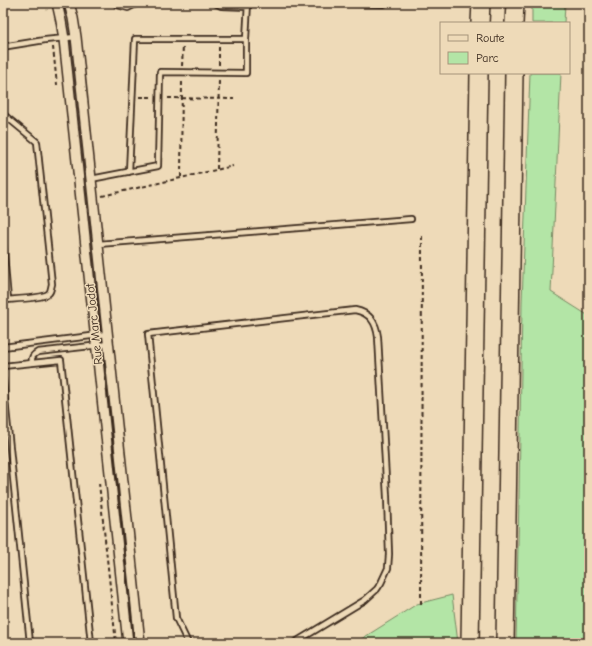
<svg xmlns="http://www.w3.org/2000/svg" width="592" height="646" font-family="'Comic Neue',sans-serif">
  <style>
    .green { fill: #b3e5a6; stroke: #778862 }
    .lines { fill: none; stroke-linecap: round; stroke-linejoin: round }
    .lane-casing { stroke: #3b2a1e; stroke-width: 8 }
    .street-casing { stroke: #3b2a1e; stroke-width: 12 }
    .highway-casing { stroke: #3b2a1e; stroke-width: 20 }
    .path { stroke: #3b2a1e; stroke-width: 2; stroke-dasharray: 4 3; stroke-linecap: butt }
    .lane { stroke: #eedab8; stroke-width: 4.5 }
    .street { stroke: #eedab8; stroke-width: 9 }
    .highway { stroke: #eedab8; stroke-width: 17 }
    .labels { text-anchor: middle; stroke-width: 3; stroke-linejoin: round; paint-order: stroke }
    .street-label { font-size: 12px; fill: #3b2a1e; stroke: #eedab8 }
  </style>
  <rect width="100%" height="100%" fill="#eedab8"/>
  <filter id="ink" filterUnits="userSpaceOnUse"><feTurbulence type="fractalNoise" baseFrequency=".025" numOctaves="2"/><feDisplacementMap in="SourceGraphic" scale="8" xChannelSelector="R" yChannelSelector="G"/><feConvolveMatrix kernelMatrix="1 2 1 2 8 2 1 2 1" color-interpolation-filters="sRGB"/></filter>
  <g filter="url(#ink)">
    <path class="green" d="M532 3H565L564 23H532Z
      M530 73H561L551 292 589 316V643H516L519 495 522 303Z
      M452 595 458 643H355L417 604Z"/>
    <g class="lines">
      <defs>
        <path id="lane" d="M116 3 117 5 128 8 138 3
          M215 3 221 6 248 7
          M344 3 384 4 386 3
          M246 39 248 3
          M3 48 8 46 45 40 76 37
          M3 114 37 142 52 284C51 287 51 291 49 293 44 299 12 299 3 300
          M91 179 158 166 160 72 246 73V39H135L129 172
          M3 244 8 299
          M98 244 411 219
          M3 347 107 334
          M32 363C31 357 33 355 38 352L109 344
          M3 366 61 360 91 643
          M3 380 30 643
          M188 643 176 618 148 334 355 310C370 313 376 322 378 337L387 497 389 554 388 568 381 583 377 589 365 600 294 643"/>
        <path id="street" d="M57 3 61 21 64 39 128 643
          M69 3 73 18 76 37 140 643"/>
        <path id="highway" d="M480 23 481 3
          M514 23 515 3
          M470 643 479 73
          M505 643 514 73"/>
      </defs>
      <use href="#lane" class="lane-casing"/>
      <use href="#street" class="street-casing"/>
      <use href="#highway" class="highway-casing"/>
      <path class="path" d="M45 3 47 10
        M53 47 57 85
        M219 65V46
        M182 66 183 46
        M140 97H151
        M168 98 234 99
        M217 169 219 80
        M181 177 182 80
        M102 196 233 166
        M99 483 116 643
        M421 604 422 236"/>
      <use href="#lane" class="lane"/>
      <use href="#street" class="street"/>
      <use href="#highway" class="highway"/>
    </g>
  </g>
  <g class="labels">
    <g class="street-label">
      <text transform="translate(94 324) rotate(-96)" y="4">Rue Marc Jodot</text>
    </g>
  </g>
  <rect width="592" height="646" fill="none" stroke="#eedab8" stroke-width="16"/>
  <rect x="8" y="8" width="576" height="630" fill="none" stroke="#3b2a1e" stroke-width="1.5" filter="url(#ink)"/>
  <rect x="440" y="22" width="130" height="52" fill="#eedab8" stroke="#a6947a"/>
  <rect x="448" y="35" width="20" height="6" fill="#eedab8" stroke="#a6947a"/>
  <text x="476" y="42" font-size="12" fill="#3b2a1e">Route</text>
  <rect x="448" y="52" width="20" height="12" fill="#b3e5a6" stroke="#a6947a"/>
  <text x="476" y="62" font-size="12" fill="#3b2a1e">Parc</text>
</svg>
